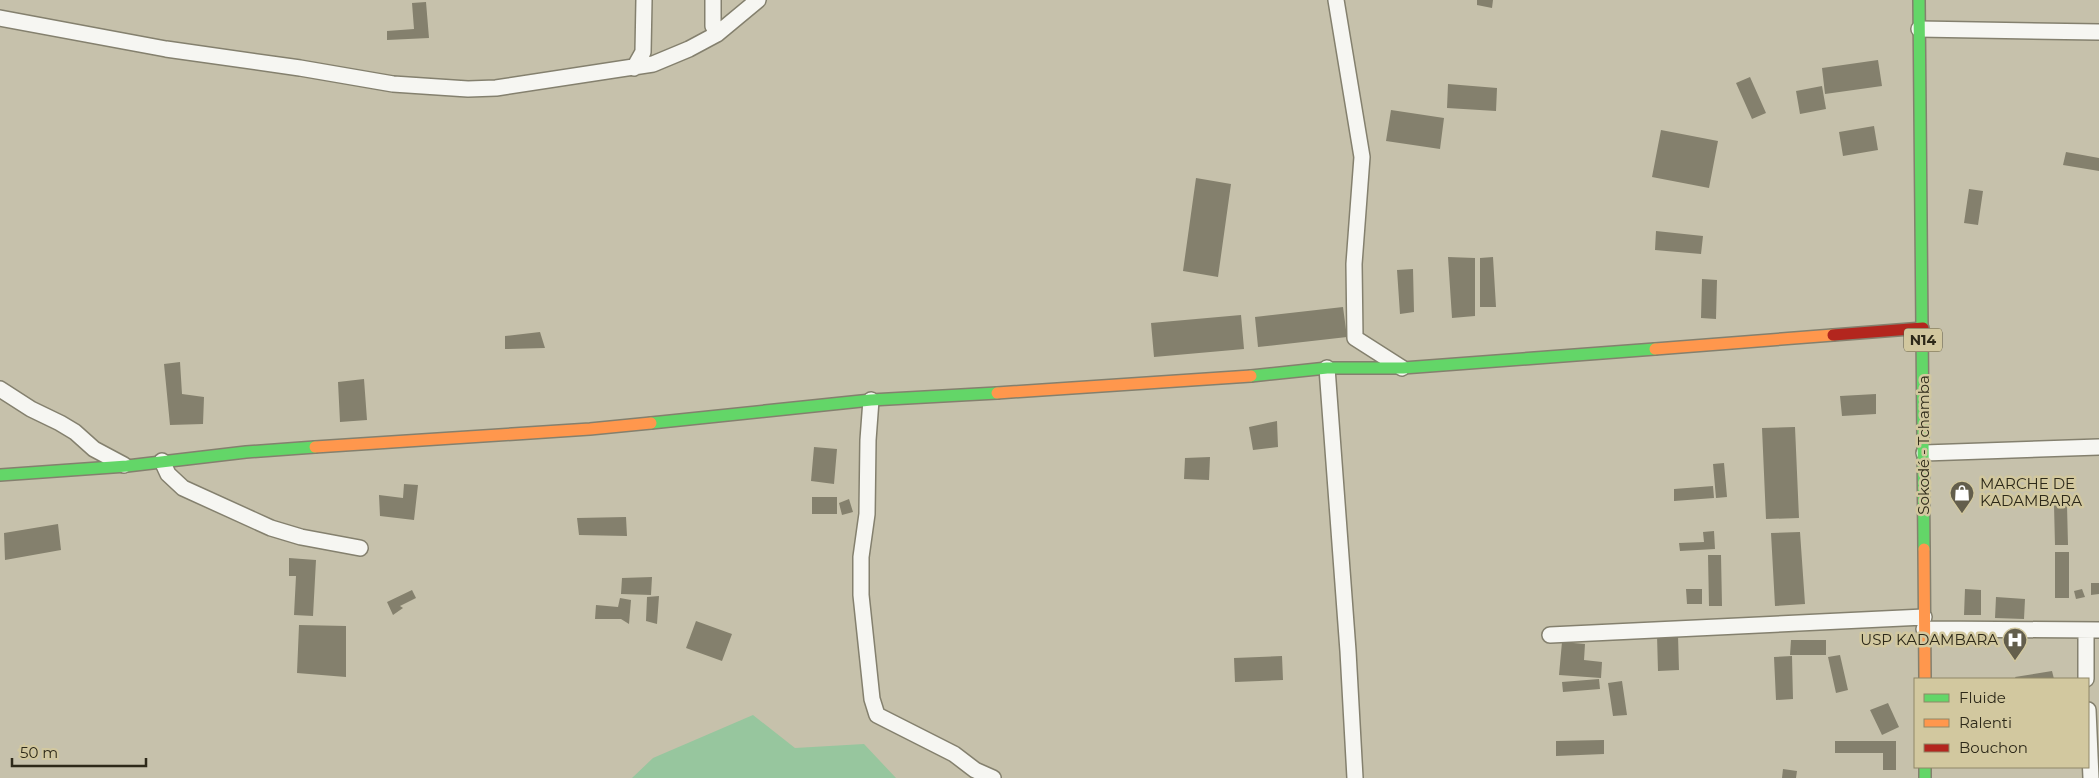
<svg xmlns="http://www.w3.org/2000/svg" width="2099" height="778" font-family="Montserrat,sans-serif">
  <style>
    .green { fill: #97c69e }
    .building { fill: #84806d }
    .lines { fill: none; stroke-linecap: round; stroke-linejoin: round }
    .street-casing { stroke: #84806e; stroke-width: 18 }
    .fast-casing { stroke: #84806e; stroke-width: 14 }
    .slow-casing { stroke: #84806e; stroke-width: 14 }
    .jam-casing { stroke: #84806e; stroke-width: 14 }
    .street { stroke: #f6f6f2; stroke-width: 15 }
    .fast { stroke: #63d668; stroke-width: 11 }
    .slow { stroke: #ff974d; stroke-width: 11 }
    .jam { stroke: #b3261e; stroke-width: 11 }
    .labels { text-anchor: middle; stroke-width: 5; stroke-linejoin: round; paint-order: stroke }
    .shield { fill: #d2c89f; stroke: #5e5941; stroke-width: 1 }
    .shield-label { font-size: 14px; font-weight: bold; fill: #2d2919 }
    .street-label { font-size: 15px; fill: #2d2919; stroke: #d2c89f }
    .poi-label { font-size: 15px; fill: #2d2919; stroke: #d2c89f; text-anchor: start }
  </style>
  <rect width="100%" height="100%" fill="#c6c1ab"/>
  <path class="green" d="M753 715 795 748 864 744 896 778H632L653 758Z"/>
  <path class="building" d="M1477 0H1493L1492 8 1477 5Z
    M426 2 429 38 387 40V31L414 29 412 3Z
    M1878 60 1882 86 1825 94 1822 68Z
    M1750 77 1766 113 1752 119 1736 83Z
    M1448 84 1497 88 1496 111 1447 108Z
    M1822 86 1826 109 1800 114 1796 91Z
    M1391 110 1444 118 1440 149 1386 141Z
    M1874 126 1878 150 1843 156 1839 132Z
    M1661 130 1718 141 1709 188 1652 177Z
    M2066 152 2099 158V171L2063 165Z
    M1196 178 1231 184 1218 277 1183 271Z
    M1969 189 1983 191 1978 225 1964 223Z
    M1656 231 1703 236 1701 254 1655 250Z
    M1448 257 1475 258V316L1452 318Z
    M1493 257 1496 307H1480V258Z
    M1413 269 1414 312 1400 314 1397 270Z
    M1702 279 1717 280 1716 319 1701 318Z
    M1343 307 1347 337 1258 347 1255 317Z
    M1241 315 1244 349 1154 357 1151 323Z
    M540 332 545 348 505 349V336Z
    M180 362 182 394 204 397 203 424 170 425 164 364Z
    M364 379 367 420 340 422 338 382Z
    M1876 394V414L1842 416 1840 396Z
    M1277 421 1278 447 1253 450 1249 427Z
    M1795 427 1799 518 1766 519 1762 428Z
    M814 447 837 449 834 484 811 481Z
    M1210 457 1209 480 1184 479 1185 458Z
    M1724 463 1727 497 1716 498 1713 464Z
    M404 484 418 485 414 520 380 516 379 495 403 498Z
    M1713 486 1714 498 1674 501V489Z
    M812 497H837V514H812Z
    M849 499 853 512 842 515 839 503Z
    M2054 505H2067L2068 545H2055Z
    M626 517 627 536 579 535 577 518Z
    M58 524 61 550 5 560 4 533Z
    M1714 531 1715 549 1680 551 1679 543 1704 542 1703 532Z
    M1800 532 1805 604 1775 606 1771 533Z
    M2055 552H2069V598H2055Z
    M1708 555H1721L1722 606H1709Z
    M289 558 316 560 313 616 294 615 296 576H289Z
    M652 577 651 595 621 594 622 578Z
    M2091 583H2099V594L2091 595Z
    M1686 589H1702V604H1687Z
    M1965 589 1981 590V615H1964Z
    M2082 589 2085 597 2076 599 2074 591Z
    M412 590 416 598 400 606 403 608 393 615 387 602Z
    M659 596 657 624 646 621 647 597Z
    M1996 597 2025 599 2024 619 1995 618Z
    M620 598 631 600 629 624 621 619H595L596 605 618 607Z
    M696 621 732 634 722 661 686 648Z
    M299 625 346 626V677L297 673Z
    M1657 635H1678L1679 670 1658 671Z
    M1791 640H1826V655H1790Z
    M1562 642 1585 644 1584 660 1602 662 1601 678 1559 675Z
    M1840 655 1848 690 1836 693 1828 657Z
    M1282 656 1283 680 1235 682 1234 658Z
    M1792 656 1793 699 1776 700 1774 657Z
    M2052 671 2054 679H2016L2015 677Z
    M1599 679 1600 689 1563 692 1562 682Z
    M1622 681 1627 715 1613 716 1608 683Z
    M1888 703 1899 727 1882 735 1870 710Z
    M1604 740V754L1556 756V741Z
    M1835 741H1896V770H1883V753H1835Z
    M1783 769 1797 771 1796 778H1782Z"/>
  <g class="lines">
    <defs>
      <path id="street" d="M713 0V26L717 34
        M1336 0 1362 157 1354 264 1355 338 1402 368
        M0 18 166 49 300 68 393 84 468 89 496 88 653 64 689 49 717 34 758 0
        M1919 29 2099 32
        M634 68 643 52 644 0
        M1327 368 1348 651 1355 778
        M0 389 31 409 60 423 75 432 94 449 124 465
        M871 400 868 440 867 514 861 557V595L872 699 877 715 954 754 975 770 993 778
        M1924 453 2099 447
        M162 461 168 474 183 488 271 528 301 537 360 548
        M1924 629 2099 630
        M2086 630V679
        M1550 635 1924 617
        M2088 710 2091 778"/>
      <path id="fast" d="M1919 0 1924 549
        M1251 376 1327 368H1403L1655 349
        M651 423 871 400 997 393
        M0 475 127 466 246 452 315 447
        M1925 767V778"/>
      <path id="slow" d="M1655 349 1833 335
        M997 393 1251 376
        M315 447 590 429 651 423
        M1924 549 1925 679"/>
      <path id="jam" d="M1833 335 1923 328"/>
    </defs>
    <use href="#street" class="street-casing"/>
    <use href="#fast" class="fast-casing"/>
    <use href="#slow" class="slow-casing"/>
    <use href="#jam" class="jam-casing"/>
    <use href="#street" class="street"/>
    <use href="#fast" class="fast"/>
    <use href="#slow" class="slow"/>
    <use href="#jam" class="jam"/>
  </g>
  <defs>
    <symbol id="shop-pin" viewBox="-11 -11 22 30"><path d="M0 17L-7.5 6A9.5 9.5 0 1 1 7.5 6Z" fill="#635e4c" stroke="#d2c89f"/><path d="M-5-2.5h2.3a2.7 3.5 0 0 1 5.4 0H5L5.5 6h-11ZM-1.5-2.5h3a1.5 2.3 0 0 0-3 0Z" fill="#fff"/></symbol>
    <symbol id="hospital-pin" viewBox="-11 -11 22 30"><path d="M0 17L-7.5 6A9.5 9.5 0 1 1 7.5 6Z" fill="#635e4c" stroke="#d2c89f"/><path d="M-5-5h3v3.5h4V-5h3V5h-3V1.5h-4V5h-3Z" fill="#fff"/></symbol>
  </defs>
  <g fill-rule="evenodd">
    <use href="#shop-pin" x="1948" y="479" width="28" height="38"/>
    <use href="#hospital-pin" x="2001" y="626" width="28" height="38"/>
  </g>
  <g class="labels">
    <rect class="shield" x="1904" y="328.5" width="38" height="23" rx="4"/>
    <g class="shield-label">
      <text x="1923" y="345">N14</text>
    </g>
    <g class="street-label">
      <text transform="translate(1924 445) rotate(-90)" y="5">Sokodé - Tchamba</text>
    </g>
    <g class="poi-label">
      <text x="1980" y="489">MARCHE DE<tspan x="1980" dy="17">KADAMBARA</tspan></text>
      <text x="1998" y="645" text-anchor="end">USP KADAMBARA</text>
    </g>
  </g>
  <rect x="1914" y="678" width="175" height="90" fill="#d2c89f" stroke="#908869"/>
  <rect x="1924" y="694" width="25" height="8" fill="#63d668" stroke="#908869"/>
  <text x="1959" y="703" font-size="15" fill="#2d2919">Fluide</text>
  <rect x="1924" y="719" width="25" height="8" fill="#ff974d" stroke="#908869"/>
  <text x="1959" y="728" font-size="15" fill="#2d2919">Ralenti</text>
  <rect x="1924" y="744" width="25" height="8" fill="#b3261e" stroke="#908869"/>
  <text x="1959" y="753" font-size="15" fill="#2d2919">Bouchon</text>
  <path d="M12 758v8h134v-8" fill="none" stroke="#2d2919" stroke-width="2.5"/>
  <text x="20" y="758" font-size="15" fill="#2d2919" stroke="#d2c89f" stroke-width="4" paint-order="stroke">50 m</text>
</svg>
